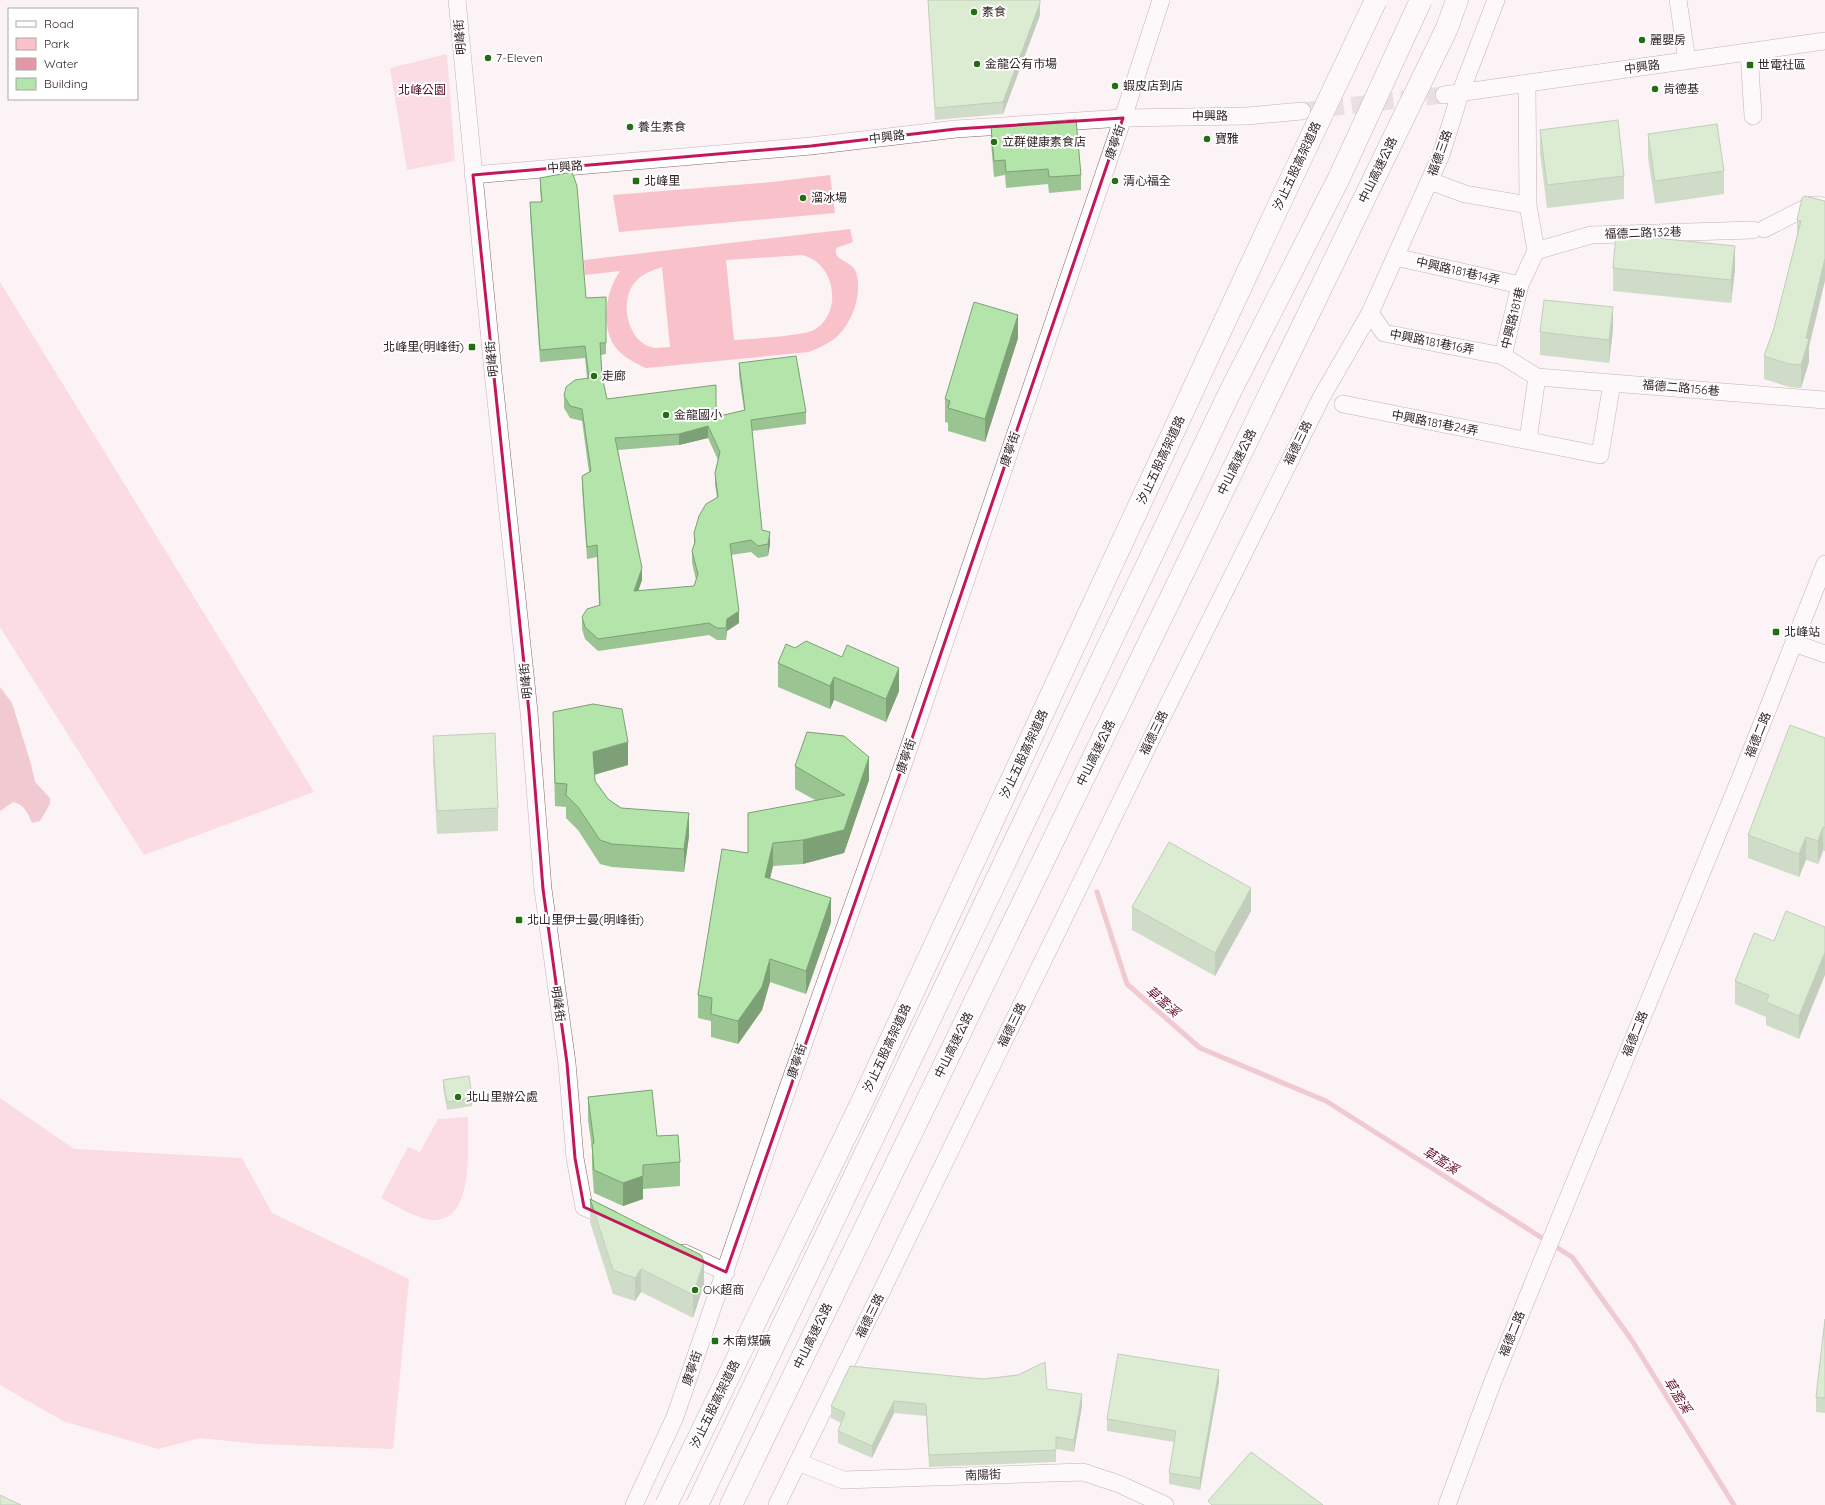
<svg xmlns="http://www.w3.org/2000/svg" width="1825" height="1505" font-family="Quicksand,'Noto Sans TC',sans-serif">
  <style>
    .green { fill: #f9c1ca; fill-rule: evenodd }
    .water { fill: #e497a5 }
    .lines { fill: none; stroke-linecap: round; stroke-linejoin: round }
    .stream { stroke: #e497a5; stroke-width: 5 }
    .minor-tunnel { stroke: #d4c9cc; stroke-width: 17; stroke-dasharray: 17 8; stroke-linecap: butt }
    .minor-casing { stroke: #87646a; stroke-width: 18 }
    .highway-casing { stroke: #87646a; stroke-width: 23 }
    .minor { stroke: #fff; stroke-width: 17 }
    .highway { stroke: #fff; stroke-width: 22 }
    .highway-bridge-casing { stroke: #87646a; stroke-width: 23; stroke-linecap: butt }
    .highway-bridge { stroke: #fff; stroke-width: 22 }
    .wall { fill: #9ac491; fill-rule: evenodd }
    .shaded-wall { fill: #7da076 }
    .building { fill: #b3e4a9; stroke: #7da076; fill-rule: evenodd }
    .marked { fill: none; stroke: #c2185b; stroke-width: 3; stroke-linejoin: round }
    .poi-dot { fill: #236e11; stroke: #fff; stroke-width: 1.5 }
    .labels { text-anchor: middle; stroke-width: 4; stroke-linejoin: round; paint-order: stroke }
    .poi-label { font-size: 12px; fill: #322326; stroke: #fff; text-anchor: start }
    .street-label { font-size: 12px; fill: #322326; stroke: #fff }
    .park-label { font-size: 12px; fill: #4e0920; stroke: #fff }
    .water-label { font-size: 13px; font-style: italic; fill: #66092a; stroke: #fff }
  </style>
  <rect width="100%" height="100%" fill="#fcf3f5"/>
  <path class="green" d="M447 54 455 161 407 170 390 68Z
    M830 175 835 213 619 232 613 195 772 182Z
    M850 229 853 242 836 248V254C840 262 852 262 856 272 863 294 852 325 834 339 826 345 818 348 809 352L646 368C633 362 619 355 612 342 601 320 607 290 620 271L585 275 584 260ZM802 255C835 262 844 313 814 330 802 336 750 339 734 340L726 260ZM662 267 670 347C666 347 660 348 655 348 626 343 618 298 637 280 644 273 654 270 662 267Z
    M0 282 314 792 144 855 0 627Z
    M0 1098 74 1149 242 1158 272 1213 409 1279 393 1449 258 1444 200 1438 158 1449 63 1421 0 1385Z
    M468 1117C467 1144 475 1216 437 1220 422 1222 394 1205 381 1198L408 1147 420 1152 438 1119Z"/>
  <path class="water" d="M0 687 12 703 31 764 35 782 50 798V804L40 821 32 823C28 813 24 804 13 802L0 811Z"/>
  <g class="lines">
    <path class="stream" d="M1097 892 1127 984 1200 1048 1326 1101 1572 1257 1631 1339 1734 1505"/>
    <path class="minor-tunnel" d="M1302 111 1444 95"/>
    <defs>
      <path id="minor" d="M457 0 493 372 529 712 543 889 567 1063 575 1158 584 1207 611 1219
        M1678 0 1687 61
        M1749 52 1753 116
        M1527 84 1528 205
        M1444 95 1825 41
        M473 175 811 146 956 129 1123 118 1247 116 1302 111
        M1430 181 1465 194 1528 205 1536 251
        M1764 229 1811 205 1825 206
        M1536 251 1591 235 1753 230
        M1395 257 1520 285
        M1370 313 1384 333 1503 356
        M1537 377 1825 400
        M1343 404 1600 455 1612 383
        M1528 440 1537 377 1503 356 1520 285 1536 251
        M1794 643 1825 654
        M684 1253 726 1272
        M798 1462 843 1480 1083 1472 1119 1484 1165 1505
        M634 1505 675 1417 786 1093 904 762 1123 118 1161 0
        M777 1505 1167 707 1321 398 1370 313 1441 155 1460 94 1496 0
        M1447 1505 1493 1381 1742 774 1825 564"/>
      <path id="highway" d="M731 1505 1447 28 1457 0"/>
    </defs>
    <use href="#minor" class="minor-casing"/>
    <use href="#highway" class="highway-casing"/>
    <use href="#minor" class="minor"/>
    <use href="#highway" class="highway"/>
    <defs>
      <path id="highway-bridge" d="M666 1505 861 1104 1277 209 1376 0
        M697 1505 1230 392 1339 178 1421 0"/>
    </defs>
    <use href="#highway-bridge" class="highway-bridge-casing"/>
    <use href="#highway-bridge" class="highway-bridge"/>
  </g>
  <path class="wall" d="M928 0H1040V15L1003 114 935 120Z
    M991 127 1081 175V190L1049 193 1048 184 1006 188 1005 175 994 177 991 143Z
    M1540 130 1624 176V199L1547 208 1540 153Z
    M1648 134 1724 171V194L1655 204 1648 157Z
    M540 178 586 298 606 297V354L601 355 602 376 607 399 716 417 744 410 739 375V363L806 412V424L752 431 762 530 770 544 768 556 758 558 751 552 731 555 739 623 727 631 726 640H717L709 635 598 651 585 639 582 629V617L599 606 597 557 587 559 582 488V476L589 472 582 421 570 418 564 408V396L587 378 585 358 540 362 530 213V202H541L540 189ZM708 438 718 460 715 473V485L717 497 694 533V545L692 551V563L696 580 694 586 638 591 642 580 618 450 679 445Z
    M1825 201 1809 347V362L1801 388 1789 387 1764 379V356L1774 328 1797 236V220Z
    M1613 268 1735 269 1731 303 1613 291Z
    M1613 330 1609 363 1540 355V332Z
    M1018 338 985 442 948 431V423L945 422V399Z
    M778 663 899 691 886 722 834 700 830 709 778 687Z
    M553 712 628 765 594 775 595 781 608 799 621 808 689 836 684 872 612 867 600 864 578 830 566 818V807L555 806 553 735Z
    M433 736 498 808V831L437 834 433 760Z
    M1825 738V851H1823L1818 864 1806 860 1799 877 1748 858V835Z
    M795 766 869 780 844 853 803 864 773 866 770 878 831 922 806 994 770 982 762 1010 738 1044 711 1037V1021L698 1018V995L748 853 815 800 795 789Z
    M1132 907 1251 911 1215 976 1132 930Z
    M1825 927 1799 1039 1766 1025V1017L1735 1004V981L1774 941Z
    M443 1080 472 1098V1106L447 1110 443 1088Z
    M588 1097 657 1136 680 1162V1186L643 1189V1199L623 1206 594 1193 592 1167V1149L588 1120Z
    M590 1199 704 1284 693 1318 641 1292 635 1301 613 1294 590 1222Z
    M1825 1319V1413L1816 1412V1397Z
    M1219 1382 1200 1490 1169 1484V1473L1174 1442 1107 1431V1419Z
    M1047 1389 1082 1406 1074 1452 1056 1449V1462L929 1467 926 1416 894 1413 872 1458 838 1443V1431L841 1423 831 1418V1406Z"/>
  <path class="shaded-wall" d="M1040 3V15L1003 114V102Z
    M1735 246V269L1731 303V280Z
    M1825 258V281L1809 347V362L1801 388V365L1806 338Z
    M1613 307V330L1609 363V340Z
    M1018 315V338L985 442V419Z
    M708 426V438L679 445V434Z
    M770 532V544L768 556V544Z
    M642 568V580L634 603V591Z
    M739 611V623L727 631 726 640 727 619Z
    M899 668V691L886 722V699Z
    M834 677V700L830 709V686Z
    M628 742V765L593 775V752Z
    M869 757V780L844 853 803 864V840L844 830Z
    M689 813V836L684 872V849Z
    M1823 827V851L1818 864V841Z
    M1806 837V860L1799 877V854Z
    M773 843V866L765 900V877Z
    M1251 888V911L1215 976V953Z
    M831 898V922L806 994V971Z
    M1825 952V975L1799 1039V1016Z
    M770 959V982L762 1010 738 1044V1021Z
    M643 1165V1199L623 1206V1183Z
    M704 1261V1284L693 1318V1295Z
    M641 1269V1292L635 1301V1278Z
    M1219 1370V1382L1200 1490V1478Z
    M1082 1394V1406L1074 1452V1440Z
    M894 1401V1413L872 1458V1446Z"/>
  <path class="building" d="M928 0H1040V3L1003 102 935 108Z
    M1076 119 1081 175 1049 177 1048 169 1006 172 1005 160 994 161 991 127Z
    M1618 120 1624 176 1547 185 1540 130Z
    M1717 124 1724 171 1655 181 1648 134Z
    M572 172 577 186 586 298 606 297V343H600L602 376 607 399 716 385V417L745 410 739 363 796 356 806 412 751 420 762 530 770 532 768 544 758 546 751 540 730 544 739 611 727 619 726 628H717L709 623 598 639 585 627 582 617 587 609 600 605 597 545 587 547 582 476 591 471 582 409 570 406 564 396 566 387 575 380 589 378 585 346 540 350 530 202H542L540 178ZM708 426 720 452 715 473 718 497 706 504 699 516 694 533 695 542 692 551 698 574 694 586 634 591 642 568 615 438 679 434Z
    M1805 196 1825 201V258L1806 338 1809 339 1801 365 1789 364 1764 356 1774 328 1801 221 1797 220 1802 198Z
    M1616 234 1735 246 1731 280 1613 268Z
    M1544 300 1613 307 1609 340 1540 332Z
    M974 302 1018 315 985 419 948 408 950 401 945 399Z
    M806 641 842 657 847 645 899 668 886 699 834 677 830 686 778 663 786 644 795 648Z
    M593 704 622 709 628 742 593 752 595 781 608 799 621 808 689 813 684 849 612 844 600 840 578 807 566 795 567 784 555 783 553 712Z
    M1790 725 1825 738V828L1823 827 1818 841 1806 837 1799 854 1748 835Z
    M807 732 844 736 869 757 844 830 803 840 773 843 765 877 831 898 806 971 770 959 762 987 738 1021 711 1014 712 998 698 995 722 849 748 853V813L845 795 795 766Z
    M495 733 498 808 437 811 433 736Z
    M1169 842 1251 888 1215 953 1132 907Z
    M1786 911 1825 927V952L1799 1016 1766 1002 1769 995 1735 981 1754 933 1774 941Z
    M469 1076 472 1098 447 1102 443 1080Z
    M652 1090 657 1136 678 1135 680 1162 643 1165V1176L623 1183 594 1170 592 1144 594 1143 588 1097Z
    M590 1199 701 1255 704 1261 693 1295 641 1269 635 1278 613 1270Z
    M1825 1319V1398L1816 1397Z
    M1118 1354 1219 1370 1200 1478 1169 1473 1176 1431 1107 1419Z
    M1045 1362 1047 1389 1082 1394 1074 1440 1056 1437V1450L929 1455 926 1404 894 1401 872 1446 838 1431 845 1413 831 1406 850 1366 983 1379 1018 1375Z
    M1251 1452 1323 1505H1212L1208 1501Z
    M0 1495 21 1505H0Z"/>
  <path d="M0 0H1825V1505H0ZM1123 118 904 762 726 1272 584 1207 575 1158 567 1063 543 889 529 712 473 175 811 146 956 129Z" fill="#fcf3f5" fill-opacity=".55" fill-rule="evenodd"/>
  <path class="marked" d="M1123 118 904 762 726 1272 584 1207 575 1158 567 1063 543 889 529 712 473 175 811 146 956 129Z"/>
  <g class="poi-dot">
    <circle cx="974" cy="12" r="4"/>
    <circle cx="1642" cy="40" r="4"/>
    <circle cx="488" cy="58" r="4"/>
    <circle cx="977" cy="64" r="4"/>
    <rect x="1746" y="61" width="8" height="8" rx="2"/>
    <circle cx="1115" cy="86" r="4"/>
    <circle cx="1655" cy="89" r="4"/>
    <circle cx="630" cy="127" r="4"/>
    <circle cx="1207" cy="139" r="4"/>
    <circle cx="994" cy="142" r="4"/>
    <rect x="632" y="177" width="8" height="8" rx="2"/>
    <circle cx="1115" cy="181" r="4"/>
    <circle cx="803" cy="198" r="4"/>
    <rect x="468" y="343" width="8" height="8" rx="2"/>
    <circle cx="594" cy="376" r="4"/>
    <circle cx="666" cy="415" r="4"/>
    <rect x="1772" y="628" width="8" height="8" rx="2"/>
    <rect x="515" y="916" width="8" height="8" rx="2"/>
    <circle cx="458" cy="1097" r="4"/>
    <circle cx="695" cy="1290" r="4"/>
    <rect x="711" y="1337" width="8" height="8" rx="2"/>
  </g>
  <g class="labels">
    <g class="poi-label">
      <text x="982" y="16">素食</text>
      <text x="1650" y="44">麗嬰房</text>
      <text x="496" y="62">7-Eleven</text>
      <text x="985" y="68">金龍公有市場</text>
      <text x="1758" y="69">世電社區</text>
      <text x="1123" y="90">蝦皮店到店</text>
      <text x="1663" y="93">肯德基</text>
      <text x="638" y="131">養生素食</text>
      <text x="1215" y="143">寶雅</text>
      <text x="1002" y="146">立群健康素食店</text>
      <text x="644" y="185">北峰里</text>
      <text x="1123" y="185">清心福全</text>
      <text x="811" y="202">溜冰場</text>
      <text x="464" y="351" text-anchor="end">北峰里(明峰街)</text>
      <text x="602" y="380">走廊</text>
      <text x="674" y="419">金龍國小</text>
      <text x="1784" y="636">北峰站</text>
      <text x="527" y="924">北山里伊士曼(明峰街)</text>
      <text x="466" y="1101">北山里辦公處</text>
      <text x="703" y="1294">OK超商</text>
      <text x="723" y="1345">木南煤礦</text>
    </g>
    <g class="street-label">
      <text transform="translate(460 37) rotate(-95)" y="4">明峰街</text>
      <text transform="translate(1642 67) rotate(-8)" y="4">中興路</text>
      <text transform="translate(1210 116) rotate(-1)" y="4">中興路</text>
      <text transform="translate(887 137) rotate(-7)" y="4">中興路</text>
      <text transform="translate(1115 142) rotate(-71)" y="4">康寧街</text>
      <text transform="translate(1440 153) rotate(-70)" y="4">福德三路</text>
      <text transform="translate(1297 166) rotate(-65)" y="4">汐止五股高架道路</text>
      <text transform="translate(565 167) rotate(-5)" y="4">中興路</text>
      <text transform="translate(1378 170) rotate(-64)" y="4">中山高速公路</text>
      <text transform="translate(1643 233) rotate(-2)" y="4">福德二路132巷</text>
      <text transform="translate(1458 271) rotate(13)" y="4">中興路181巷14弄</text>
      <text transform="translate(1513 318) rotate(-76)" y="4">中興路181巷</text>
      <text transform="translate(1432 342) rotate(11)" y="4">中興路181巷16弄</text>
      <text transform="translate(492 359) rotate(-96)" y="4">明峰街</text>
      <text transform="translate(1681 388) rotate(5)" y="4">福德二路156巷</text>
      <text transform="translate(1435 423) rotate(11)" y="4">中興路181巷24弄</text>
      <text transform="translate(1298 443) rotate(-64)" y="4">福德三路</text>
      <text transform="translate(1010 449) rotate(-71)" y="4">康寧街</text>
      <text transform="translate(1161 460) rotate(-65)" y="4">汐止五股高架道路</text>
      <text transform="translate(1237 462) rotate(-64)" y="4">中山高速公路</text>
      <text transform="translate(526 681) rotate(-96)" y="4">明峰街</text>
      <text transform="translate(1154 733) rotate(-64)" y="4">福德三路</text>
      <text transform="translate(1758 735) rotate(-68)" y="4">福德二路</text>
      <text transform="translate(1096 753) rotate(-64)" y="4">中山高速公路</text>
      <text transform="translate(1024 754) rotate(-65)" y="4">汐止五股高架道路</text>
      <text transform="translate(906 756) rotate(-71)" y="4">康寧街</text>
      <text transform="translate(558 1004) rotate(82)" y="4">明峰街</text>
      <text transform="translate(1012 1025) rotate(-64)" y="4">福德三路</text>
      <text transform="translate(1635 1034) rotate(-68)" y="4">福德二路</text>
      <text transform="translate(954 1045) rotate(-64)" y="4">中山高速公路</text>
      <text transform="translate(887 1048) rotate(-65)" y="4">汐止五股高架道路</text>
      <text transform="translate(797 1061) rotate(-71)" y="4">康寧街</text>
      <text transform="translate(870 1316) rotate(-64)" y="4">福德三路</text>
      <text transform="translate(1512 1334) rotate(-68)" y="4">福德二路</text>
      <text transform="translate(813 1336) rotate(-64)" y="4">中山高速公路</text>
      <text transform="translate(692 1368) rotate(-71)" y="4">康寧街</text>
      <text transform="translate(715 1404) rotate(-64)" y="4">汐止五股高架道路</text>
      <text transform="translate(983 1475) rotate(-2)" y="4">南陽街</text>
    </g>
    <g class="park-label">
      <text x="422" y="94">北峰公園</text>
    </g>
    <g class="water-label">
      <text transform="translate(1163 1001) rotate(41)" y="5">草濫溪</text>
      <text transform="translate(1441 1160) rotate(32)" y="5">草濫溪</text>
      <text transform="translate(1678 1395) rotate(58)" y="5">草濫溪</text>
    </g>
  </g>
  <rect x="8" y="8" width="130" height="92" fill="#ffffff" stroke="#ada7a8"/>
  <rect x="16" y="21" width="20" height="6" fill="#ffffff" stroke="#ada7a8"/>
  <text x="44" y="28" font-size="12" fill="#322326">Road</text>
  <rect x="16" y="38" width="20" height="12" fill="#f9c1ca" stroke="#ada7a8"/>
  <text x="44" y="48" font-size="12" fill="#322326">Park</text>
  <rect x="16" y="58" width="20" height="12" fill="#e497a5" stroke="#ada7a8"/>
  <text x="44" y="68" font-size="12" fill="#322326">Water</text>
  <rect x="16" y="78" width="20" height="12" fill="#b3e4a9" stroke="#ada7a8"/>
  <text x="44" y="88" font-size="12" fill="#322326">Building</text>
</svg>
